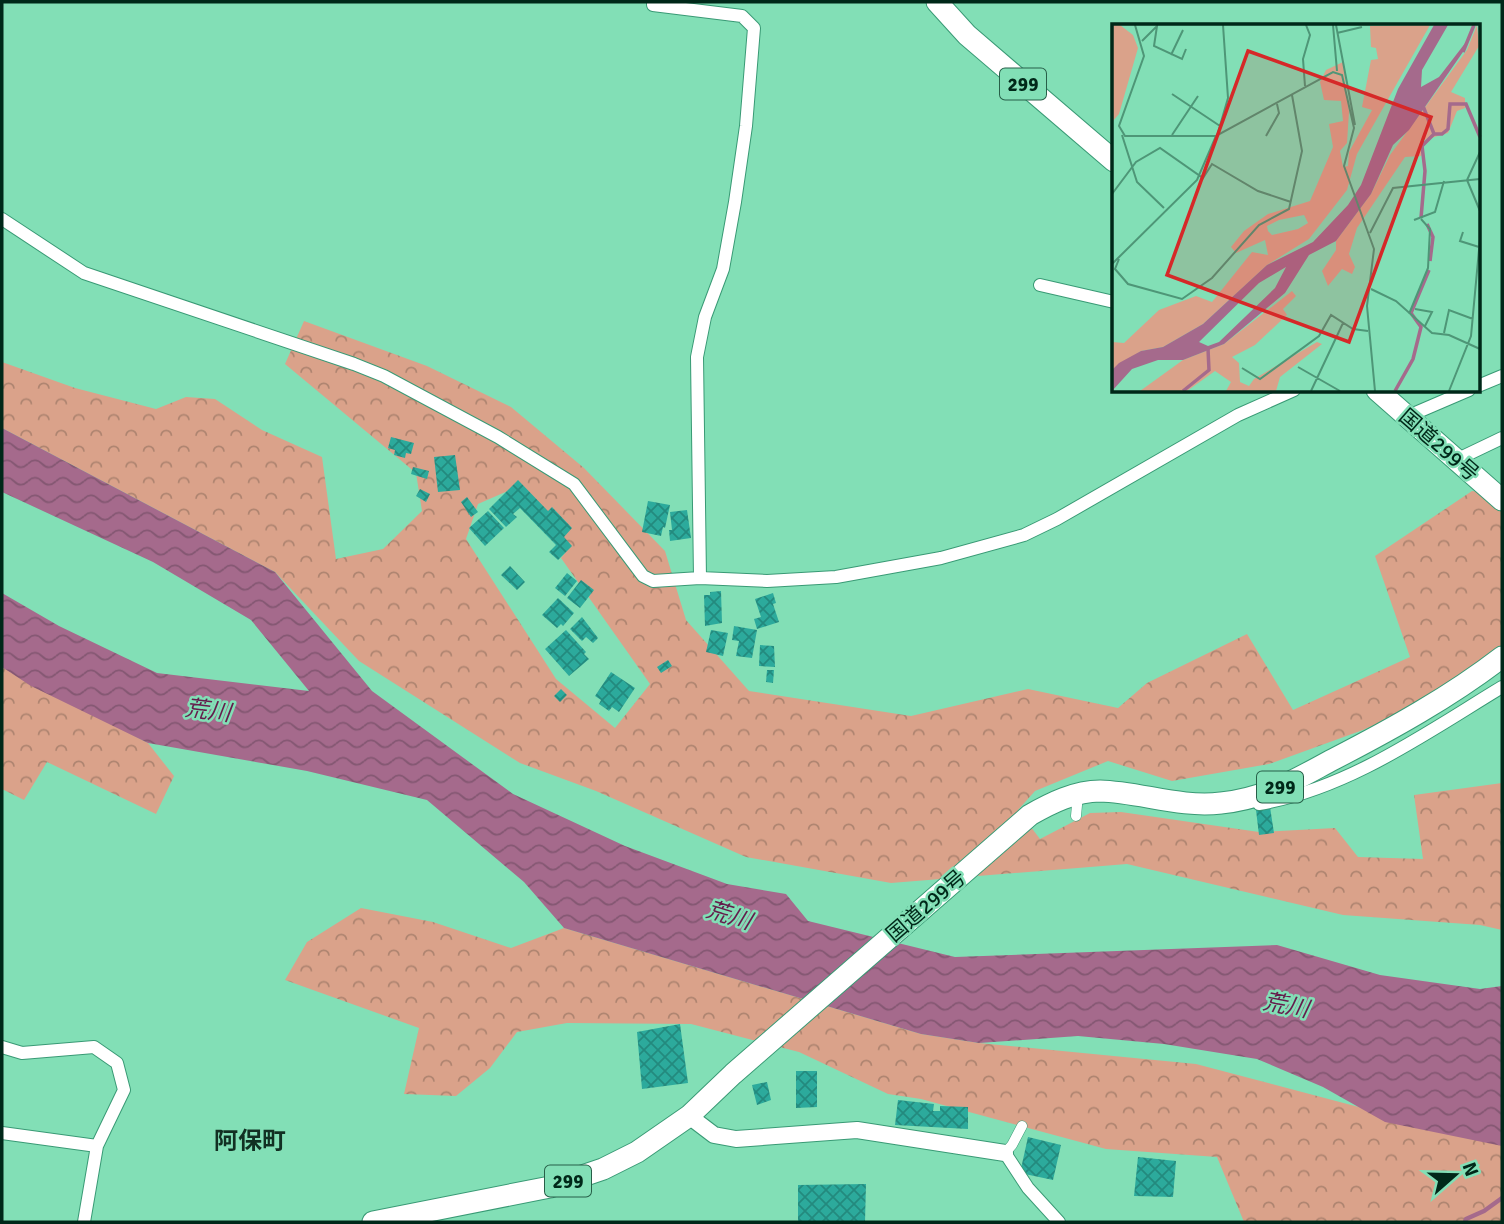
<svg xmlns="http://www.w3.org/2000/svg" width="1504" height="1224" font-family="Signika,'Noto Sans JP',sans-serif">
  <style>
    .forest { fill: url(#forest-crowns); fill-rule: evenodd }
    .water { fill: url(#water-waves) }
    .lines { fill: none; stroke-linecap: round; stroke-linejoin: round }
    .stream { stroke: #a56a8c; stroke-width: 4.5 }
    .building { fill: url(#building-cross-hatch) }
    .pedestrian-casing { stroke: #399a75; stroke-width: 11 }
    .minor-casing { stroke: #399a75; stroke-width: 14 }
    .tertiary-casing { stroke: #399a75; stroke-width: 18 }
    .trunk-casing { stroke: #399a75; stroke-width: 23 }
    .pedestrian { stroke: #fff; stroke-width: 10 }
    .minor { stroke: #fff; stroke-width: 12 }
    .tertiary { stroke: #fff; stroke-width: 16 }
    .trunk { stroke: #fff; stroke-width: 21 }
    .labels { text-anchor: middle; stroke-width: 5; stroke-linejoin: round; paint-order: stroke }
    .shield { fill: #82dfb6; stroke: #275f48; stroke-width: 2 }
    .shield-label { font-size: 19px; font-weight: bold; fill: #002819 }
    .street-label { font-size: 21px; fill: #002819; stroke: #82dfb6 }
    .water-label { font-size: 23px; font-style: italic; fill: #651c4c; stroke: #82dfb6 }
    .quarter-label { font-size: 24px; font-weight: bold; fill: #123023; stroke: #82dfb6 }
    .inset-river { fill: none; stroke: #a56a8c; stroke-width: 3.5 }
    .inset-road { fill: none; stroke: #4e9677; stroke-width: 2 }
    .view { fill: #d62828; fill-opacity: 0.15; stroke: #d62828; stroke-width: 3.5 }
    .inset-edge { fill: none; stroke: #002819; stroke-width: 3.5 }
  </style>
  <defs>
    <pattern id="forest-crowns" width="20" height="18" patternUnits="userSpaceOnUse" patternTransform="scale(1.75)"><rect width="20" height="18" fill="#daa28a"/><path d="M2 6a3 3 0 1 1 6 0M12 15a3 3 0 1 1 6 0" fill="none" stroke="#ae8470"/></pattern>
    <pattern id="water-waves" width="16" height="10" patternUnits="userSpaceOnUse" patternTransform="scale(1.75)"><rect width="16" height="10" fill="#a56a8c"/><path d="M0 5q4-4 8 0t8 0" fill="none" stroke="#845772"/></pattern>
    <pattern id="building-cross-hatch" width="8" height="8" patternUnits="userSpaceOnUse" patternTransform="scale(1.75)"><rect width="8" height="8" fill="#2caa9c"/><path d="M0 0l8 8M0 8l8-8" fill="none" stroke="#238a7e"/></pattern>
  </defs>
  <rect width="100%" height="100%" fill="#82dfb6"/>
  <path class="forest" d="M304 321 427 366 511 407 584 468 665 551 686 620 749 691 911 716 1028 689 1118 708 1147 683 1247 634 1293 710 1410 657 1375 556 1472 491 1502 495V668L1363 730 1269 764 1172 781 1108 761 1035 791 1018 810 1040 839 1090 813 1121 812 1259 832 1335 828 1358 857 1423 859 1414 795 1502 783V930L1480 925 1343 915 1127 864 891 883 746 857 596 791 520 763 359 661 275 572 2 428V362L75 388 156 409 186 397 215 399 262 430 322 457 336 559 383 549 422 511 416 473 285 364ZM512 489 571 545 561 558 650 684 615 728 556 679 466 539 478 504Z
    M2 666 148 743 174 776 156 814 47 762 24 800 2 789Z
    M361 908 433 922 511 948 564 928 921 1034 979 1043 1196 1064 1502 1145V1222H1244L1217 1157 1106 1149 921 1099 888 1094 799 1052 691 1024 567 1023 517 1032 490 1068 456 1096 404 1094 419 1028 285 980 307 942Z"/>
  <path class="water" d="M2 428 275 572 372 691 513 794 625 846 727 884 786 894 808 921 955 957 1277 945 1380 975 1480 989 1502 986V1146L1385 1122 1323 1087 1257 1059 1164 1044 1078 1036 979 1043 921 1034 564 928 524 882 427 800 307 771 148 743 31 686 2 667V593L59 626 157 673 309 691 251 620 153 562 2 492Z"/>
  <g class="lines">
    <path class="stream" d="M1465 1222 1466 1219 1484 1211 1502 1198"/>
  </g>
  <path class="building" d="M391 437 414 443 411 454 406 453 405 458 394 455 395 450 388 448Z
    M455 455 460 490 438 492 434 457Z
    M413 467 429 471 427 479 411 474Z
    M518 480 548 511 552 507 572 528 564 537 572 546 558 560 549 552 556 545 520 508 513 514 517 517 506 527 489 509Z
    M420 489 430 494 426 502 416 496Z
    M467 497 478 512 471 517 461 502Z
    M648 501 670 505 665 528 663 527 661 536 642 532Z
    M687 510 691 538 670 541 669 530H672L670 512Z
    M488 511 504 528 485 546 469 528Z
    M510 566 525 582 517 590 501 575Z
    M567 573 577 581 565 596 555 588Z
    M581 580 594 590 580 608 567 598Z
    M721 591 722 623 705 626 704 595H710V592Z
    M773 593 776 603 773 604 779 622 757 629 754 619 761 617 755 599Z
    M558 598 574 613 563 626 561 624 557 628 542 615Z
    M582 617 598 638 593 643 586 637 582 641 570 629Z
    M734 626 757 630 752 658 736 656 739 641 732 640Z
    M566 630 586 652 584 654 589 659 569 676 545 649Z
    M711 630 728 633 723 656 706 652Z
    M760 645 774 646 775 667 759 666Z
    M668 660 672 666 661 673 657 667Z
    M767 670H774L773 683 766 682Z
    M611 672 635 688 619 712 612 707 609 711 599 704 601 700 595 696Z
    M561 689 567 695 560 702 554 696Z
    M1270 807 1274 833 1259 835 1256 810Z
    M680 1024 688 1083 642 1089 637 1032Z
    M796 1071H817V1107L796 1108Z
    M767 1082 771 1100 757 1105 752 1085Z
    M898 1100 934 1104 933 1111H940V1106L968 1107V1129L895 1125Z
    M1028 1137 1061 1145 1053 1180 1020 1173Z
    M1138 1157 1176 1161 1173 1197 1134 1196Z
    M866 1184 865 1222 798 1221V1185Z"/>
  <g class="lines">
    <defs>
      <path id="pedestrian" d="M1076 816 1078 794
        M1005 1153 1012 1145 1022 1126"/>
      <path id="minor" d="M653 2V5L742 16 754 28 746 126 735 202 723 269 705 317 697 357 700 578
        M2 219 84 273 354 364 384 376 498 437 574 484 643 576 653 581 700 578 767 581 836 577 941 558 1024 535 1057 519 1238 415 1294 390
        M1040 285 1114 302
        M1478 386 1502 376
        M1406 417 1469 390
        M1456 460 1502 438
        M1259 804C1348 789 1426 733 1502 687
        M2 1047 22 1053 94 1047 117 1063 124 1090 97 1146 84 1222
        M2 1133 97 1146
        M1005 1153 1028 1188 1059 1222"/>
      <path id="tertiary" d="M689 1116 714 1135 736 1139 857 1130 1005 1153"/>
      <path id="trunk" d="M937 2 967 35 1114 161
        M1377 390 1502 500
        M373 1222 550 1187 603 1169 637 1152 689 1116 733 1074 1030 815C1051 803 1075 791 1100 791 1140 792 1180 808 1221 803 1265 799 1296 779 1334 759 1392 729 1450 697 1502 657"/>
    </defs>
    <use href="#pedestrian" class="pedestrian-casing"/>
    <use href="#minor" class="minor-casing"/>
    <use href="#tertiary" class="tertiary-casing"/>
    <use href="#trunk" class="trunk-casing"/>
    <use href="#pedestrian" class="pedestrian"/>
    <use href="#minor" class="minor"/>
    <use href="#tertiary" class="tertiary"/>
    <use href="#trunk" class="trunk"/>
  </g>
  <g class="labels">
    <g class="shield">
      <rect x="1000" y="68.5" width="46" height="31" rx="5"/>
      <rect x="1257" y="771.5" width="46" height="31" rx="5"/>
      <rect x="545" y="1165.5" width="46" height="31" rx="5"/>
    </g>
    <g class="shield-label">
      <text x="1023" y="91">299</text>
      <text x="1280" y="794">299</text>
      <text x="568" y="1188">299</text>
    </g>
    <g class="street-label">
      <text transform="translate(1439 445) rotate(41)" y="7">国道299号</text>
      <text transform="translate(926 906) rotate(-41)" y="7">国道299号</text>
    </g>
    <g class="water-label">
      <text transform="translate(208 710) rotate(7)" y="8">荒川</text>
      <text transform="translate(729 915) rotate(17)" y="8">荒川</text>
      <text transform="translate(1286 1005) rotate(11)" y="8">荒川</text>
    </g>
    <g class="quarter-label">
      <text x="250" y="1149">阿保町</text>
    </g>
  </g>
  <g transform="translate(1112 24)">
    <rect width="368" height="368" fill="#82dfb6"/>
    <path d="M0 1H8L21 11 26 24 7 90 0 98ZM318 1 245 130 235 166 197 215 155 241 91 300 51 323 29 327 0 346V318L12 319 47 286 84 272 100 278 140 228 156 231 153 216 124 229 119 223 132 207 156 190 198 177 221 123 217 100 231 97 229 77 212 76 208 58 214 46 231 38 237 88 235 119 228 127 231 143 236 142 237 128 260 86 250 83 259 36 266 35 264 24 259 23 258 2ZM192 191 196 199 186 205 160 211 156 207 155 202 167 196ZM365 1 367 22 339 68 353 74V84L345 87 336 109 312 116 309 132 293 133 245 204 237 230 243 243 240 250 230 245 216 262 210 247 224 226V217L259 170 278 131 355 26ZM180 267 184 272 171 285 175 291 143 321 120 333 127 339 128 358 137 362 142 355 205 318 210 320 168 353 164 367H114L119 358 103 347 75 367H28L71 336 112 320Z" fill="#daa28a" fill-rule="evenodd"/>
    <path d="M322 1H336L310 46 309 63 327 53 354 18 353 25 297 106 281 121 259 170 224 217 197 231 173 269 112 320 71 336H46L20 345 0 367V346L7 339 29 327 51 323 91 300 155 241 201 218 236 181 249 161 286 65ZM174 243 163 264 107 318 96 322 87 318 147 259Z" fill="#a56a8c" fill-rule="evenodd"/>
    <path class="inset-river" d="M351 28 362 1M311 82 322 110H330L336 105 338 80H354L368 113M309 194 313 147 310 122 322 110M315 200 321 213 318 237M71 367 97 346 96 325M283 367 301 335 309 303 299 289 317 246"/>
    <path class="inset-road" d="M23 1 32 32 7 102 13 112H104L221 48 230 51 242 104 232 142 262 225 255 282 263 367M221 1 225 47M224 1 243 101M225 9 250 3M30 17 45 2 42 22 70 35 74 25M59 31 71 6M193 62 191 35 198 11 194 1M60 70 108 102M10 111 25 158 52 184M60 111 86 72M105 112 116 74 111 1M154 112 167 89 165 80M368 128 355 156 368 187M0 170 24 138 48 124 91 154 100 140 146 167 179 178M302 196 323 188 332 157M351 208 348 217 367 223M258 209 281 164 368 155M7 235 3 245 16 260 70 275 100 254 147 201 177 185 190 127 180 71M0 240 85 156 104 112M259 265 284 277 320 309 337 311 368 325M303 285 320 288 313 302M297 290 316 244 318 205 309 195M332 309 337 286 361 295M186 343 228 367M130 344 148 355 207 312 219 291 241 305 256 307M199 367 231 299M337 367 359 312 368 215"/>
    <path class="view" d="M136 27 319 93 237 318 55 251Z"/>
    <rect width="368" height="368" class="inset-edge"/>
  </g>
  <rect width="1504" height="1224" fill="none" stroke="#002819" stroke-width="7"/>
  <g transform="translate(1455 1175) rotate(70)" stroke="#82dfb6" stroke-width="5" paint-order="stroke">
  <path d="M0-5L12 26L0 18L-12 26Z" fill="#002819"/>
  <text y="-10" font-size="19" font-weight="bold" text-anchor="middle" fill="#002819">N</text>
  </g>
</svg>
